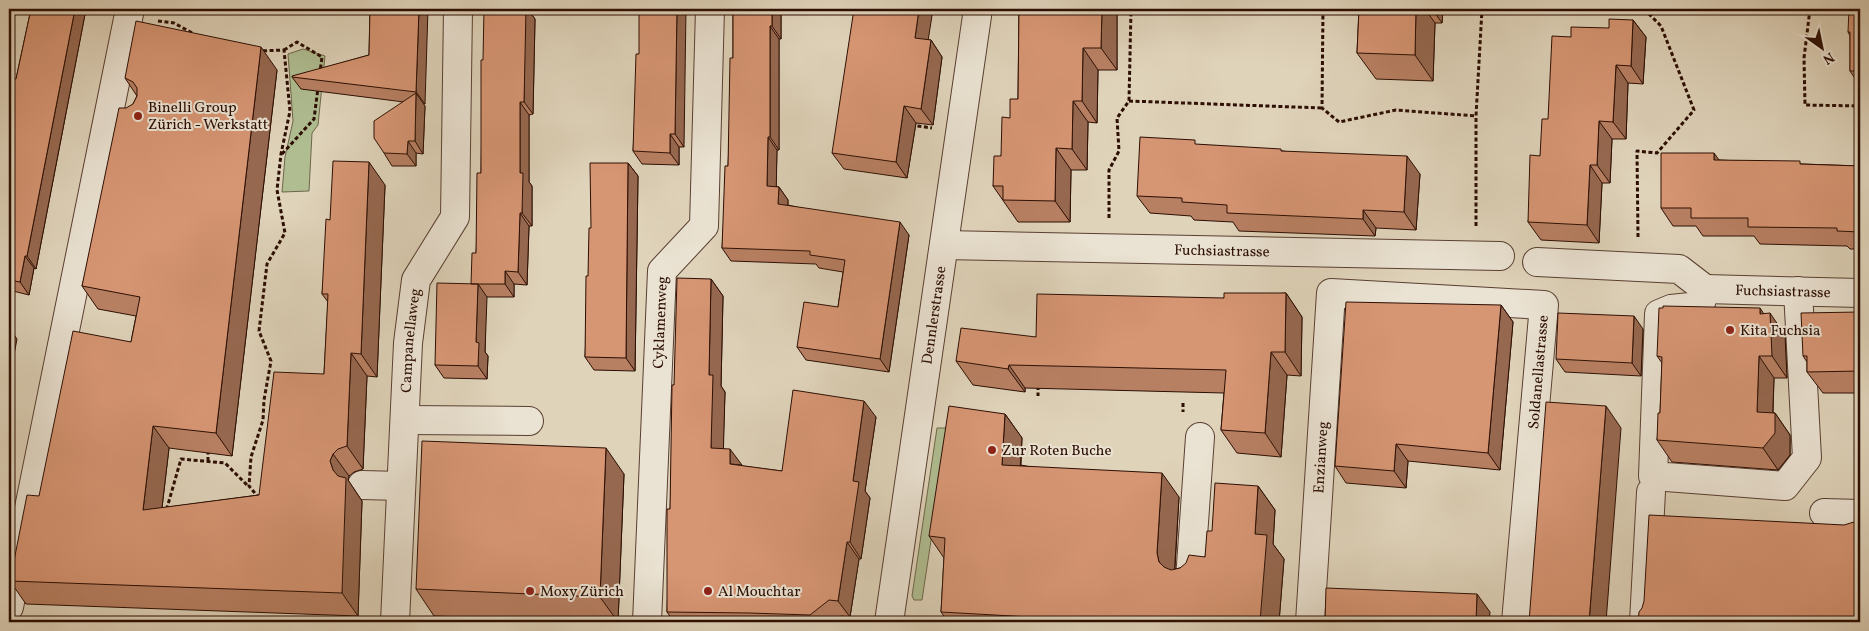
<svg xmlns="http://www.w3.org/2000/svg" width="1869" height="631" font-family="Vollkorn,serif">
  <style>
    .green { fill: #afbd91; stroke: #6e664a }
    .lines { fill: none; stroke-linecap: round; stroke-linejoin: round }
    .minor-casing { stroke: #593f31; stroke-width: 30 }
    .path { stroke: #2c0e03; stroke-width: 3; stroke-dasharray: 4 2.5; stroke-linecap: butt }
    .minor { stroke: #eae2d2; stroke-width: 28 }
    .wall { fill: #b88063; stroke: #2c0e03 }
    .shaded-wall { fill: #966850; stroke: #2c0e03 }
    .building { fill: #d69573; stroke: #2c0e03 }
    .poi-dot { fill: #8f2418; stroke: #eae2d2; stroke-width: 2 }
    .labels { text-anchor: middle; stroke-width: 4; stroke-linejoin: round; paint-order: stroke }
    .poi-label { font-size: 15px; fill: #2c0e03; stroke: #eae2d2; text-anchor: start }
    .street-label { font-size: 15px; fill: #2c0e03; stroke: #eae2d2 }
  </style>
  <rect width="100%" height="100%" fill="#dfd3ba"/>
  <filter id="stains"><feTurbulence type="fractalNoise" baseFrequency=".004" numOctaves="4"/><feColorMatrix values="0 0 0 0 .2 0 0 0 0 .09 0 0 0 0 .02 0 0 0 .5 -.17"/></filter>
  <radialGradient id="worn" r=".72"><stop offset=".6" stop-color="#630" stop-opacity="0"/><stop offset="1" stop-color="#630" stop-opacity=".3"/></radialGradient>
  <path class="green" d="M303 49 325 56 318 125 312 133 309 191 282 192 285 157 293 121 288 54Z
    M937 428H946L947 435 922 600H914L912 596Z"/>
  <g class="lines">
    <defs>
      <g id="minor">
        <path id="s1" d="M944 245 1500 256"/>
        <path d="M1537 262 1679 269 1705 289"/>
        <path d="M1705 289 1700 306 1671 309 1659 314 1653 476 1785 486 1807 458 1798 291"/>
        <path id="s2" d="M1705 289 1860 293"/>
        <path d="M405 420 529 421"/>
        <path d="M362 485 401 486"/>
        <path d="M1824 513 1860 514"/>
        <path d="M1190 579 1200 437"/>
        <path d="M9 607 130 9"/>
        <path id="s3" d="M395 622 408 343 416 280 455 217 458 9"/>
        <path id="s4" d="M647 622 662 271 704 226 710 9"/>
        <path id="s5" d="M889 622 978 9"/>
        <path id="s6" d="M1310 622 1331 293 1544 305 1516 622"/>
        <path d="M1644 622 1651 492"/>
      </g>
    </defs>
    <use href="#minor" class="minor-casing"/>
    <path class="path" d="M1323 9 1322 108 1339 122 1396 110 1476 116
      M1810 9 1804 58 1805 105 1860 106
      M158 21 174 23 194 34
      M284 50 297 42 322 57 320 72
      M1129 101 1322 108
      M911 125 932 128
      M282 154 314 119 318 88
      M1109 218V170L1119 151 1117 118 1129 101 1131 9
      M1476 226V116L1482 9
      M1638 237 1637 151 1657 153 1694 110 1661 26 1644 9
      M1038 386V396
      M1183 403V412
      M208 461V453
      M259 498 249 486 251 457 263 420 264 400 271 361 259 331 267 264 285 233 277 190 281 154 290 111 284 50 260 51
      M168 509 167 508 181 459 225 463 248 486"/>
    <use href="#minor" class="minor"/>
  </g>
  <path class="wall" d="M31 9H86L36 269 34 268 29 295 9 290V114L10 106 9 104 16 79Z
    M370 9 425 104H423L425 106 423 154 416 153V166H392L384 153 404 102 301 89 292 77 369 55Z
    M532 9V15L535 19 533 114 529 115V182L532 186V226H529L527 285 514 284V297H486L485 352 488 356 487 379 444 378 435 365 472 284 476 253 481 173 483 60Z
    M733 9H781V39H779V150H777L776 186 779 187 788 200V205L909 235 889 372 806 360 797 347 838 307 843 272 819 268 816 264 731 261 722 248 728 166 733 58Z
    M1019 9H1113L1117 15V70H1098L1097 123 1088 122 1087 170H1071L1070 222H1018L993 186 1001 156 1010 118 1018 99Z
    M1359 9H1443L1442 23H1435L1433 81 1376 79 1357 53Z
    M1860 9V86L1850 71V36L1848 32Z
    M1633 20 1646 37 1643 84 1628 83 1626 139H1612L1610 183H1602L1599 243 1541 240 1528 222 1540 156 1548 119 1609 28Z
    M928 40H931L942 57 933 125 916 123 907 178 844 169 832 153Z
    M639 54 684 147H679V165L642 164 633 151Z
    M277 70 232 456 169 448 162 508 259 495 324 374 328 302 322 294 330 220 385 185 377 377 367 376 363 469 354 472 349 476 348 480 362 501 358 616 26 604 10 581 39 496 131 342 136 316 98 309 82 286 133 104 137 96 125 78Z
    M1198 145 1283 151 1420 174 1416 230 1376 228 1375 236 1239 231 1233 222 1194 220 1191 216 1150 213 1137 196Z
    M1719 160 1802 164 1860 166V249H1850L1847 246 1760 244 1754 236H1703L1696 226H1673L1661 208Z
    M628 163 638 176 635 371 594 370 585 357 591 228Z
    M711 279 723 296 721 386 725 392 723 449 742 466 782 471 876 417 865 491 870 498 861 559H859L850 617 841 616 834 622H674L667 612 674 385Z
    M1286 293 1302 317 1301 376 1287 375 1281 457 1237 453 1221 430 1224 393 1025 388V392L973 385 956 361 1036 337 1224 298Z
    M1501 305 1513 322 1500 470 1408 461 1406 488 1346 483 1335 466Z
    M1860 312V393H1823L1807 372V362L1803 356Z
    M1764 314 1785 335 1787 378H1774L1773 413H1775L1790 435V455L1778 470 1672 462 1657 440 1660 413 1662 363 1657 356Z
    M1643 329 1641 376 1565 372 1556 359Z
    M1005 414 1022 438 1021 465 1179 497 1175 569 1180 568 1205 557 1212 531 1258 486 1275 510 1273 544 1284 559 1279 622H948L941 612 944 558 929 536Z
    M624 474 618 622H600L434 616 416 589Z"/>
  <path class="shaded-wall" d="M75 9H86L36 269 27 256Z
    M419 9H428L425 104 416 92Z
    M525 9H532V15L535 19 533 114 524 102Z
    M677 9H686L684 147 675 134Z
    M772 9H781V39L772 26Z
    M919 9H933L926 54 915 38Z
    M1102 9H1113L1117 15V70L1101 48Z
    M1416 9H1425L1435 23 1433 81 1415 55Z
    M1432 9H1443L1442 23Z
    M1633 20 1646 37 1643 84 1631 66Z
    M770 26 779 39V150L770 137Z
    M931 40 942 57 933 125 921 109Z
    M261 47 277 70 232 456 216 433Z
    M1083 48 1098 70 1097 123 1082 101Z
    M1616 65 1628 83 1626 139 1613 122Z
    M416 93 425 106 423 154 415 141Z
    M1073 101 1088 122 1087 170 1072 149Z
    M520 102 529 115V182L532 186V226L522 213 520 173Z
    M904 106 916 123 907 178 896 162Z
    M1599 121 1612 139 1610 183 1597 165Z
    M670 134 679 147V165L670 153Z
    M768 137 777 150 776 199 767 186Z
    M408 141 416 153V166L407 154Z
    M1056 148 1071 170 1070 222 1055 201Z
    M1714 153 1727 171 1714 160Z
    M1407 156 1420 174 1416 230 1404 212Z
    M369 162 385 185 377 377 361 354Z
    M628 163 638 176 635 371 626 358Z
    M1590 165 1602 183 1599 243 1587 225Z
    M779 187 788 200 787 217 778 204Z
    M1363 210 1376 228 1375 236 1363 219Z
    M520 213 529 226 527 285 518 272Z
    M900 222 909 235 889 372 880 359Z
    M25 256 34 268 29 295 20 282Z
    M505 271 514 284V297L505 284Z
    M711 279 723 296 721 386 725 392 723 465 711 448 709 375Z
    M478 284 487 297 485 352 488 356 487 379 478 366 476 342Z
    M1286 293 1302 317 1301 376 1285 352Z
    M1501 305 1513 322 1500 470 1488 453Z
    M1760 308 1770 323V313L1785 335 1787 378 1772 356 1760 314Z
    M1634 316 1643 329 1641 376 1632 363Z
    M9 327 17 339 9 381Z
    M1271 352 1287 375 1281 457 1265 433Z
    M351 353 367 376 363 469 347 446Z
    M1759 356 1774 378 1772 434 1757 412Z
    M1009 365 1025 388V392L1008 369Z
    M864 401 876 417 865 491 870 498 861 559 850 542 853 481Z
    M1606 406 1621 428 1606 622H1589Z
    M1775 413 1790 435V455L1778 470 1763 448Z
    M1005 414 1022 438 1019 489 1002 465Z
    M153 426 169 448 159 533 143 510Z
    M1396 444 1408 461 1406 488 1394 471Z
    M606 448 624 474 618 622 600 597Z
    M730 449 742 465 730 464Z
    M333 454 349 476 348 480 362 501 358 616 342 593 333 470 330 461Z
    M1162 473 1179 497 1174 578 1176 586 1159 562 1157 553Z
    M1258 486 1275 510 1273 544 1284 559 1279 622H1260L1255 534Z
    M847 542 859 559 850 617 838 601Z
    M1477 594 1490 612 1489 622H1476Z"/>
  <path class="building" d="M31 9H75L27 256H25L20 282 9 280V114L10 104H9L14 79H16Z
    M370 9H419L416 92 292 77V76L369 55Z
    M484 9H526L524 102H520V173H523L522 213H520L518 272 505 271V284H471L472 253H476L477 173H481V60H483Z
    M639 9H677L675 134H670V153L633 151 636 54H639Z
    M733 9H772V26H770V137H768L767 186 779 187 778 204 900 222 880 359 797 347 804 302 838 307 845 260 810 255V251L722 248 725 166H728L730 58H733Z
    M854 9H919L915 38 931 40 921 109 904 106 896 162 832 153Z
    M1019 9H1102L1101 48H1083L1082 101H1073L1072 149 1056 148 1055 201 1003 200V186H993L994 156H1001L1002 117 1010 118V99H1018Z
    M1359 9H1416L1415 55 1357 53Z
    M1849 9H1860V71H1850V32H1848Z
    M1609 19 1633 20 1631 66 1616 65 1613 122 1599 121 1597 165H1590L1587 225 1528 222 1530 155 1540 156 1542 119H1548L1552 36 1571 37V27L1609 28Z
    M136 21 261 47 216 433 153 426 143 510 259 495 274 372 324 374 328 294H322L326 219 330 220 333 161 369 162 361 354 351 353 347 446 338 449 333 454 330 461 333 470 338 476 346 478 342 593 10 581 27 495 39 496 73 331 131 342 140 297 82 286 119 108H126L133 104 137 96V88L133 82 125 78Z
    M416 93 415 141H408L407 154 384 153 374 138V121Z
    M1140 137 1195 140V144L1281 149V151L1407 156 1404 212 1363 210V219L1227 213V205L1182 202V198L1137 196Z
    M1661 153H1714V160L1800 161V164L1860 166V232L1837 231V228L1748 227V218H1691V208H1661Z
    M590 163H628L626 358 585 357 586 276H588L589 228H591Z
    M677 278 711 279 709 375H713L711 448 730 449V464L782 471 793 390 864 401 853 481 859 482 850 542H847L838 601 829 600 810 615 749 613 667 612V509H670L672 385H674Z
    M437 283 478 284 476 342 479 343 478 366 435 365Z
    M1224 293H1286L1285 352H1271L1265 433 1221 430 1226 370 1009 365 1008 369 956 361 961 328 1036 337 1037 294 1224 298Z
    M1346 302 1501 305 1488 453 1396 444 1394 471 1335 466Z
    M1663 306 1760 308V314L1770 313 1772 356H1759L1757 412 1775 413V433L1763 448 1657 440 1658 413H1660L1662 357 1657 356 1659 308H1663Z
    M1860 312V371L1807 372V356H1803L1801 313Z
    M1558 313 1634 316 1632 363 1556 359Z
    M1546 402 1606 406 1589 622H1529Z
    M949 406 1005 414 1002 465 1162 473 1157 553 1159 562 1164 567 1171 570 1180 568 1186 563 1189 555 1205 557 1207 531H1212L1215 483 1258 486 1255 534 1267 535 1260 622H1119L941 612 945 538 929 536Z
    M422 441 606 448 600 597 416 589Z
    M1649 515 1844 525 1854 522H1860V622H1638L1639 612 1642 608 1644 601Z
    M1326 588 1477 594 1476 622H1325Z"/>
  <g class="poi-dot">
    <circle cx="138" cy="116" r="5"/>
    <circle cx="1730" cy="330" r="5"/>
    <circle cx="992" cy="450" r="5"/>
    <circle cx="530" cy="591" r="5"/>
    <circle cx="708" cy="591" r="5"/>
  </g>
  <g class="labels">
    <g class="poi-label">
      <text x="148" y="112">Binelli Group<tspan x="148" dy="17">Zürich - Werkstatt</tspan></text>
      <text x="1740" y="335">Kita Fuchsia</text>
      <text x="1002" y="455">Zur Roten Buche</text>
      <text x="540" y="596">Moxy Zürich</text>
      <text x="718" y="596">Al Mouchtar</text>
    </g>
    <g class="street-label">
      <text dy="5" stroke="none"><textPath href="#s1" startOffset="278">Fuchsiastrasse</textPath></text>
      <text dy="5" stroke="none"><textPath href="#s2" startOffset="78">Fuchsiastrasse</textPath></text>
      <text dy="5" stroke="none"><textPath href="#s5" startOffset="310">Dennlerstrasse</textPath></text>
      <text dy="5" stroke="none"><textPath href="#s4" startOffset="300">Cyklamenweg</textPath></text>
      <text dy="5" stroke="none"><textPath href="#s3" startOffset="282">Campanellaweg</textPath></text>
      <text transform="translate(1538 372) rotate(-85)" y="5">Soldanellastrasse</text>
      <text dy="5" stroke="none"><textPath href="#s6" startOffset="165">Enzianweg</textPath></text>
    </g>
  </g>
  <rect width="1869" height="631" fill="none" stroke="#dfd3ba" stroke-width="30"/>
  <rect x="10" y="10" width="1849" height="611" fill="none" stroke="#2c0e03" stroke-width="2.5"/>
  <rect x="15" y="15" width="1839" height="601" fill="none" stroke="#2c0e03"/>
  <g transform="translate(1822 48) rotate(147)" stroke="#eae2d2" stroke-width="4" paint-order="stroke">
  <path d="M0-4L9 19L0 12L-9 19Z" fill="#2c0e03"/>
  <text y="-8" font-size="14" font-weight="bold" text-anchor="middle" fill="#2c0e03">N</text>
  </g>
  <rect width="100%" height="100%" filter="url(#stains)"/>
  <rect width="100%" height="100%" fill="url(#worn)"/>
</svg>
